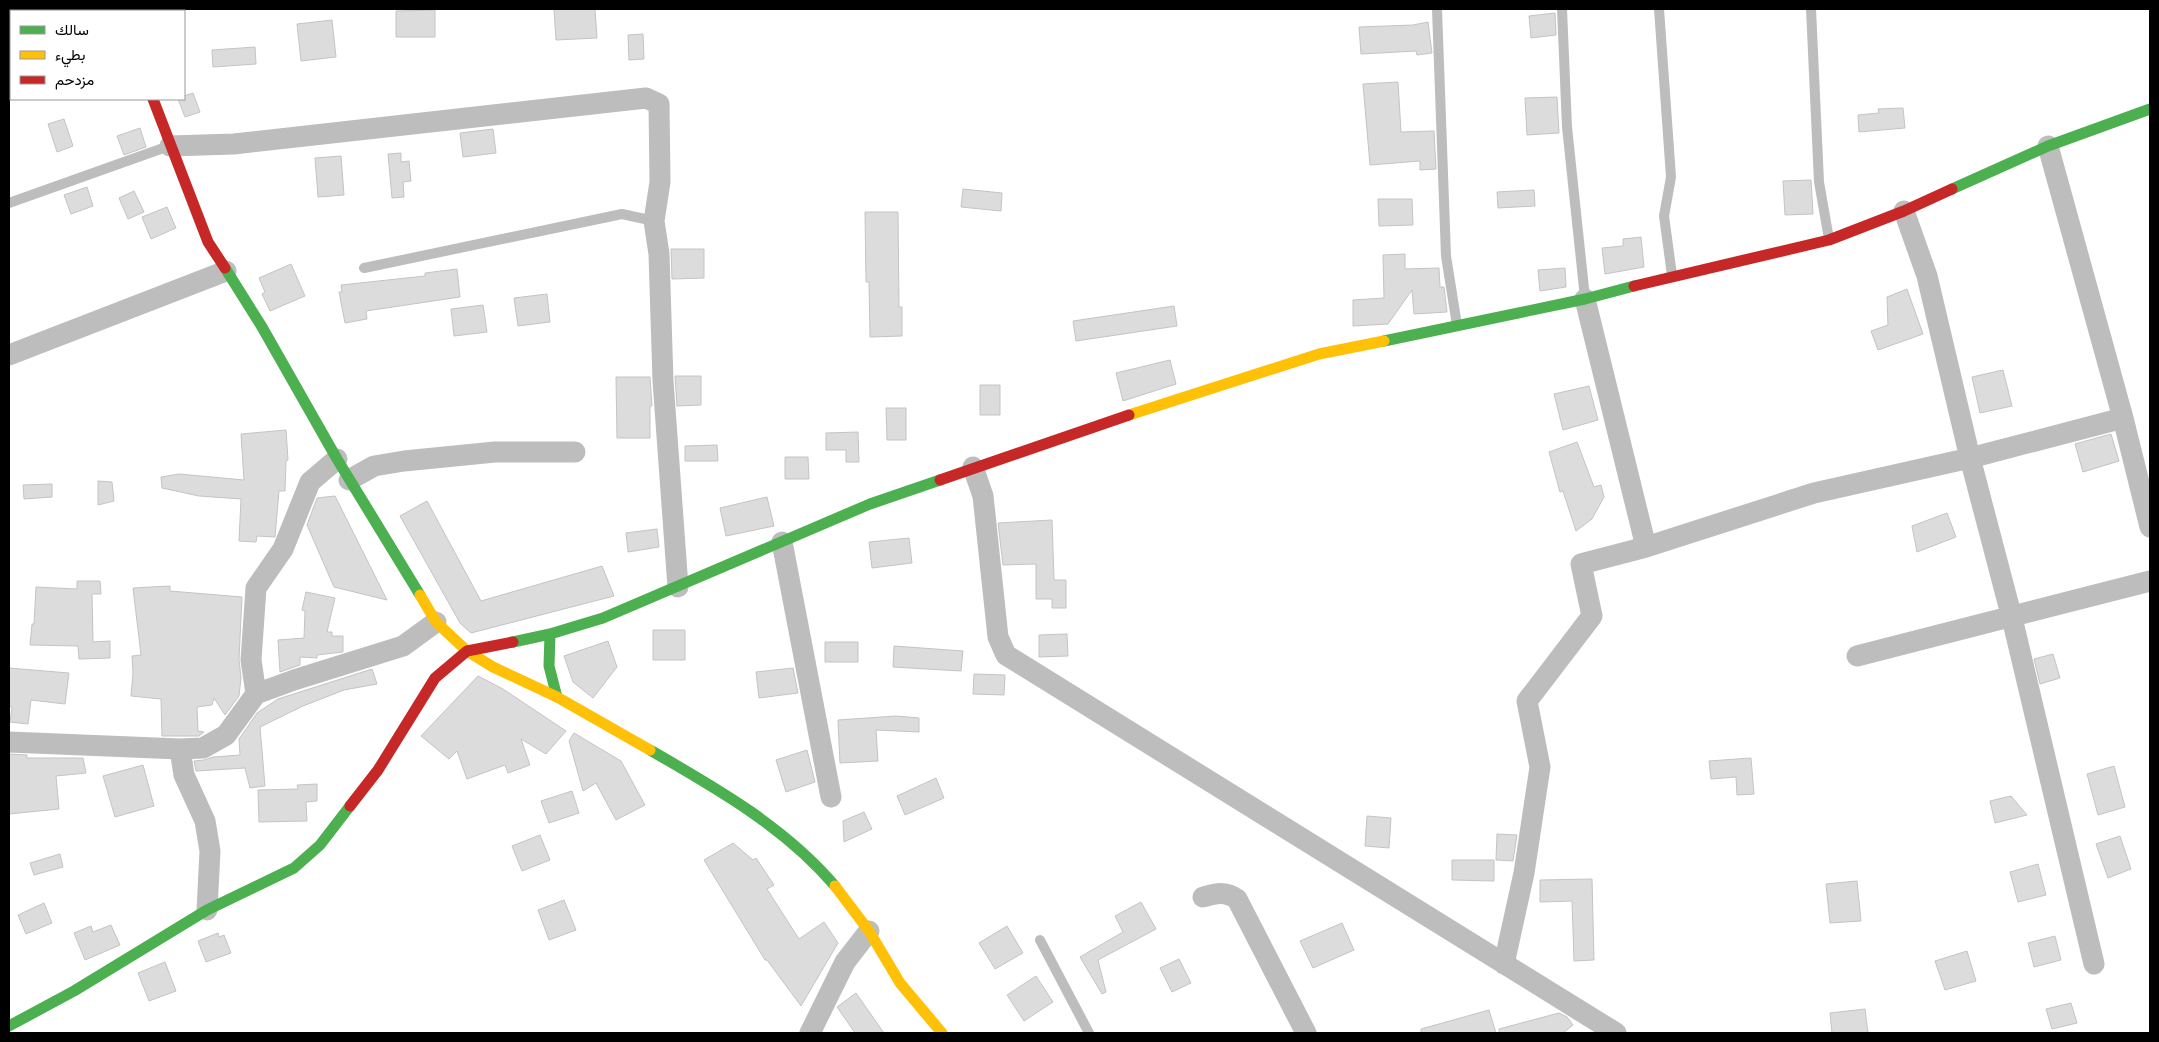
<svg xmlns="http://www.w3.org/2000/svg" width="2159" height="1042" font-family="Karla,Vazirmatn,sans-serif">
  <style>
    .building { fill: #dcdcdc; stroke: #c4c4c4 }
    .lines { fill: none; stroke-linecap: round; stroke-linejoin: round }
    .lane { stroke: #bdbdbd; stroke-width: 10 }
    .street { stroke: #bdbdbd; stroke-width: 21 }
    .fast { stroke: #4caf50; stroke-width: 11 }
    .slow { stroke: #ffc107; stroke-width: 11 }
    .jam { stroke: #c62828; stroke-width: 11 }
  </style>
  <rect width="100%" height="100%" fill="#fff"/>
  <path class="building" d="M554 9H595L597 38 556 40Z
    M435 10V37H396V11Z
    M1555 13 1556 35 1531 38 1529 16Z
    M332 20 336 57 301 61 297 24Z
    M1428 22 1432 53 1417 55 1416 51 1361 54 1359 27 1413 25Z
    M643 34 644 59 629 60 628 35Z
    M255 47 256 64 213 67 212 50Z
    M1398 82 1401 132 1434 131 1436 169 1420 170V161L1370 165 1363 84Z
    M193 93 200 112 185 117 178 99H184V96Z
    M1557 97 1559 133 1527 135 1525 98Z
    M1903 108 1905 128 1859 132 1858 115 1879 113 1878 109Z
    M64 119 73 146 57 152 48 124Z
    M140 128 146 147 124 155 117 136Z
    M493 129 496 153 463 157 460 133Z
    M401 153V162L409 161 411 181 403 182 404 197 392 198 388 154Z
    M341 156 344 195 318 197 315 158Z
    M1811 180 1813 214 1785 215 1783 181Z
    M87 187 93 206 71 214 64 195Z
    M963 189 1002 193 1001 211 961 207Z
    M1534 190 1535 206 1498 208 1497 192Z
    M134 191 144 212 128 219 119 198Z
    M1378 199H1412L1413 225 1379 226Z
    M167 207 176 228 151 239 142 217Z
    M865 212H898L899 307H902V336L870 337 869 282H866Z
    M1641 237 1644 267 1605 274 1602 248 1623 246V239Z
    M671 249H704V278L672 279Z
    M1405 254V269L1439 268 1440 287H1444L1447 312 1414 314 1412 290 1388 324 1353 326V300L1384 298 1383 255Z
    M291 264 305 296 270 311 262 294 265 292 259 278Z
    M1565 268 1566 287 1540 291 1538 270Z
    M457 269 460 297 366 311 367 319 345 323 339 292H342L341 285 425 276V273Z
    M1907 289 1923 334 1878 350 1871 331 1888 325 1887 297Z
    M547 294 550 322 518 326 514 298Z
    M483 305 487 332 454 336 451 309Z
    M1174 306 1177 326 1076 341 1073 321Z
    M1170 360 1176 384 1123 401 1116 373Z
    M2003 370 2012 406 1980 413 1972 377Z
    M675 376H701V405L677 406Z
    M616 377H650L652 406H650V438H617Z
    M980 385H1000V415H980Z
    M1589 386 1598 420 1563 430 1554 394Z
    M886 408H906V440H887Z
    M286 430 288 460 286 461 285 491H279L275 537 257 536 256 542 239 541 241 499 199 496 162 488 161 477 179 474 244 480 241 434Z
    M858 432 859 462H846V450H826V433Z
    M2111 434 2119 461 2083 472 2075 444Z
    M1577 442 1594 487 1601 485 1604 497 1592 519 1576 531 1563 491 1560 492 1549 452Z
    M717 445 718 461H685V446Z
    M785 457H808L809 479H785Z
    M98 481 112 482 114 501 98 505Z
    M52 484V497L24 499 23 485Z
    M335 496 387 600 334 587 307 525 317 498Z
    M767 497 774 526 726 536 720 508Z
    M427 501 481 601 602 566 614 596 471 633 460 623 400 516Z
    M1947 513 1956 537 1917 552 1912 526Z
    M1052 520 1054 580H1066V608H1052V599H1036V564L1003 565 998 523Z
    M657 529 659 547 628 552 626 533Z
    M909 538 912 563 872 568 869 542Z
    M77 581H100L101 594H92L93 642 110 641V658L79 659 78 646 30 645 32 624H34L36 587 77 589Z
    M170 586V591L242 597 239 659 241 678 239 696 225 715 214 698 212 705 197 707 198 731 204 732 199 736H162L161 699 131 696 133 673 132 656 141 655 133 588Z
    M306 592 335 598 327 632H332V636H343V652L317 655V658L300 657V665L280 672 278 640 304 638 305 611 302 610Z
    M653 630H685V660H653Z
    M1067 634 1068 656 1039 657V635Z
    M608 641 617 667 593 698 573 682 564 656Z
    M825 642H858V662H825Z
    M894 646 963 651 961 671 893 667Z
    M2053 654 2060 678 2040 684 2034 659Z
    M9 668 69 673 65 704 31 700 28 724 10 722 12 707 9 706Z
    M793 668 798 693 759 698 756 672Z
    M372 669 377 684 344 690 303 706 260 727 265 786 250 788 245 768 196 771 194 761 204 760 213 757 240 755 239 739 257 713 278 699Z
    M974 674 1005 675 1004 695 973 694Z
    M478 676 503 689 566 731 546 754 521 739 530 765 508 773 505 765 467 779 457 751 449 759 421 736Z
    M896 716 919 718V732L876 730 878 761 840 763 838 720Z
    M574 733 621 761 645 805 616 820 596 783 583 791 569 741Z
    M807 750 815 782 786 792 776 760Z
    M9 754 27 755V758H83L86 773 56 776 59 809 9 814Z
    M1751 758 1754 794 1737 795 1736 777 1711 779 1709 761Z
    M143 765 154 806 115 817 103 776Z
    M2114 766 2125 807 2098 815 2087 774Z
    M936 778 944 798 905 815 897 796Z
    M317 784V801L306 802 307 821 259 822 258 790 298 789 297 785Z
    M572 791 579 813 549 823 541 801Z
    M2011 796 2027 815 1995 823 1990 801Z
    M864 812 872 829 844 842 843 821Z
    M1367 816 1391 818 1389 848 1365 846Z
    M1497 834 1517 835 1513 861 1496 860Z
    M540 835 550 860 522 871 512 846Z
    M2120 836 2131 869 2108 878 2096 844Z
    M733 843 753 860 756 858 774 885 767 889 799 939 824 922 838 943 801 1006 767 960H765L704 860Z
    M60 854 63 867 34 875 30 863Z
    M1452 860H1494V881L1452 880Z
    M2038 864 2046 895 2018 902 2010 872Z
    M1592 879 1594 960 1574 961 1572 901 1540 902V880Z
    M1857 881 1861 921 1830 923 1826 884Z
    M564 900 576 930 549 940 538 910Z
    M1141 902 1156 929 1098 960 1106 992 1102 994 1080 957 1123 932 1115 916Z
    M44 903 52 923 26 934 18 915Z
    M1342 923 1354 950 1313 968 1300 941Z
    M111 925 120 945 85 960 74 933 91 926 93 932Z
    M1007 926 1023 953 995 969 979 943Z
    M218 933 219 937 224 935 231 953 206 962 198 941Z
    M2055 936 2061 960 2034 967 2028 943Z
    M1967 951 1976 981 1945 990 1935 961Z
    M1179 959 1191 983 1172 992 1160 968Z
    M165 962 176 991 149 1001 138 973Z
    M1036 976 1053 1002 1024 1021 1007 995Z
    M856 993 884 1033H855L837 1007Z
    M2071 1003 2077 1023 2052 1029 2046 1009Z
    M1865 1009 1868 1033H1832L1830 1013Z
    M1489 1010 1496 1033H1421V1029Z
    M1559 1013 1567 1017 1573 1025 1563 1033H1499V1029Z"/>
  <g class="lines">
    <path class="lane" d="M1437 9 1446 256 1457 325
      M1562 9 1567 127 1585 298
      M1659 9 1671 177 1664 216 1672 275
      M1811 9 1819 182 1829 239
      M9 46 11 45
      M9 203 169 146
      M364 268 622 214 654 221
      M1040 940 1089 1033"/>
    <path class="street" d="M170 146 234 144 646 98 659 104 660 182 654 221 659 254 663 381 678 587
      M2048 146 2123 418 2150 527
      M1904 211 1927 276 1970 458 2012 618 2094 964
      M1585 299 1646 547 1814 493 1970 458 2123 418
      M9 355 226 271
      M973 467 983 496 998 637 1006 655 1616 1033
      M349 480 374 466 404 461 495 452H575
      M782 542 831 797
      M1857 656 2150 581
      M256 694 251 660 256 588 283 549 310 482 337 459
      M9 742 180 749 203 748 226 735 256 694 294 680 403 646 436 622
      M180 749 184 775 205 821 210 851 207 910
      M1203 897C1217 893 1225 891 1237 899L1306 1033
      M1504 964 1524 873 1540 767 1527 701 1592 616 1581 564 1646 547
      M810 1033 845 962 869 931"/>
    <path class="fast" d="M1952 189 2048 146 2150 109
      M225 268 262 327 337 459 420 595
      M1384 341 1585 299 1634 286
      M550 634 549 666 557 697
      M513 642 550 634 603 618 870 504 940 480
      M650 750C716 788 785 827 835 886
      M9 1026 74 991 207 910 294 868 320 845 350 806"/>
    <path class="slow" d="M121 9V11
      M1129 415 1319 354 1384 341
      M420 595 436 622 467 651 493 667 557 697 650 750
      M835 886 869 931 900 983 942 1033"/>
    <path class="jam" d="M153 99 208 242 225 268
      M1634 286 1829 240 1904 211 1952 189
      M940 480 1129 415
      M350 806 378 770 435 678 467 651 513 642"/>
  </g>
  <rect width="2159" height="1042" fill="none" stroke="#000000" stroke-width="20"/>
  <rect x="10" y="10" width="175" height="90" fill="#ffffff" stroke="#999999"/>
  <rect x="20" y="26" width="25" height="8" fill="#4caf50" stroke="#999999"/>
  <text x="55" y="35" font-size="15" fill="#000000">سالك</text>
  <rect x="20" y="51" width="25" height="8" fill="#ffc107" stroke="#999999"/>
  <text x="55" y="60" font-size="15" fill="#000000">بطيء</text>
  <rect x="20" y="76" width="25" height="8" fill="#c62828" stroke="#999999"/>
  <text x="55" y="85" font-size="15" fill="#000000">مزدحم</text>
</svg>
